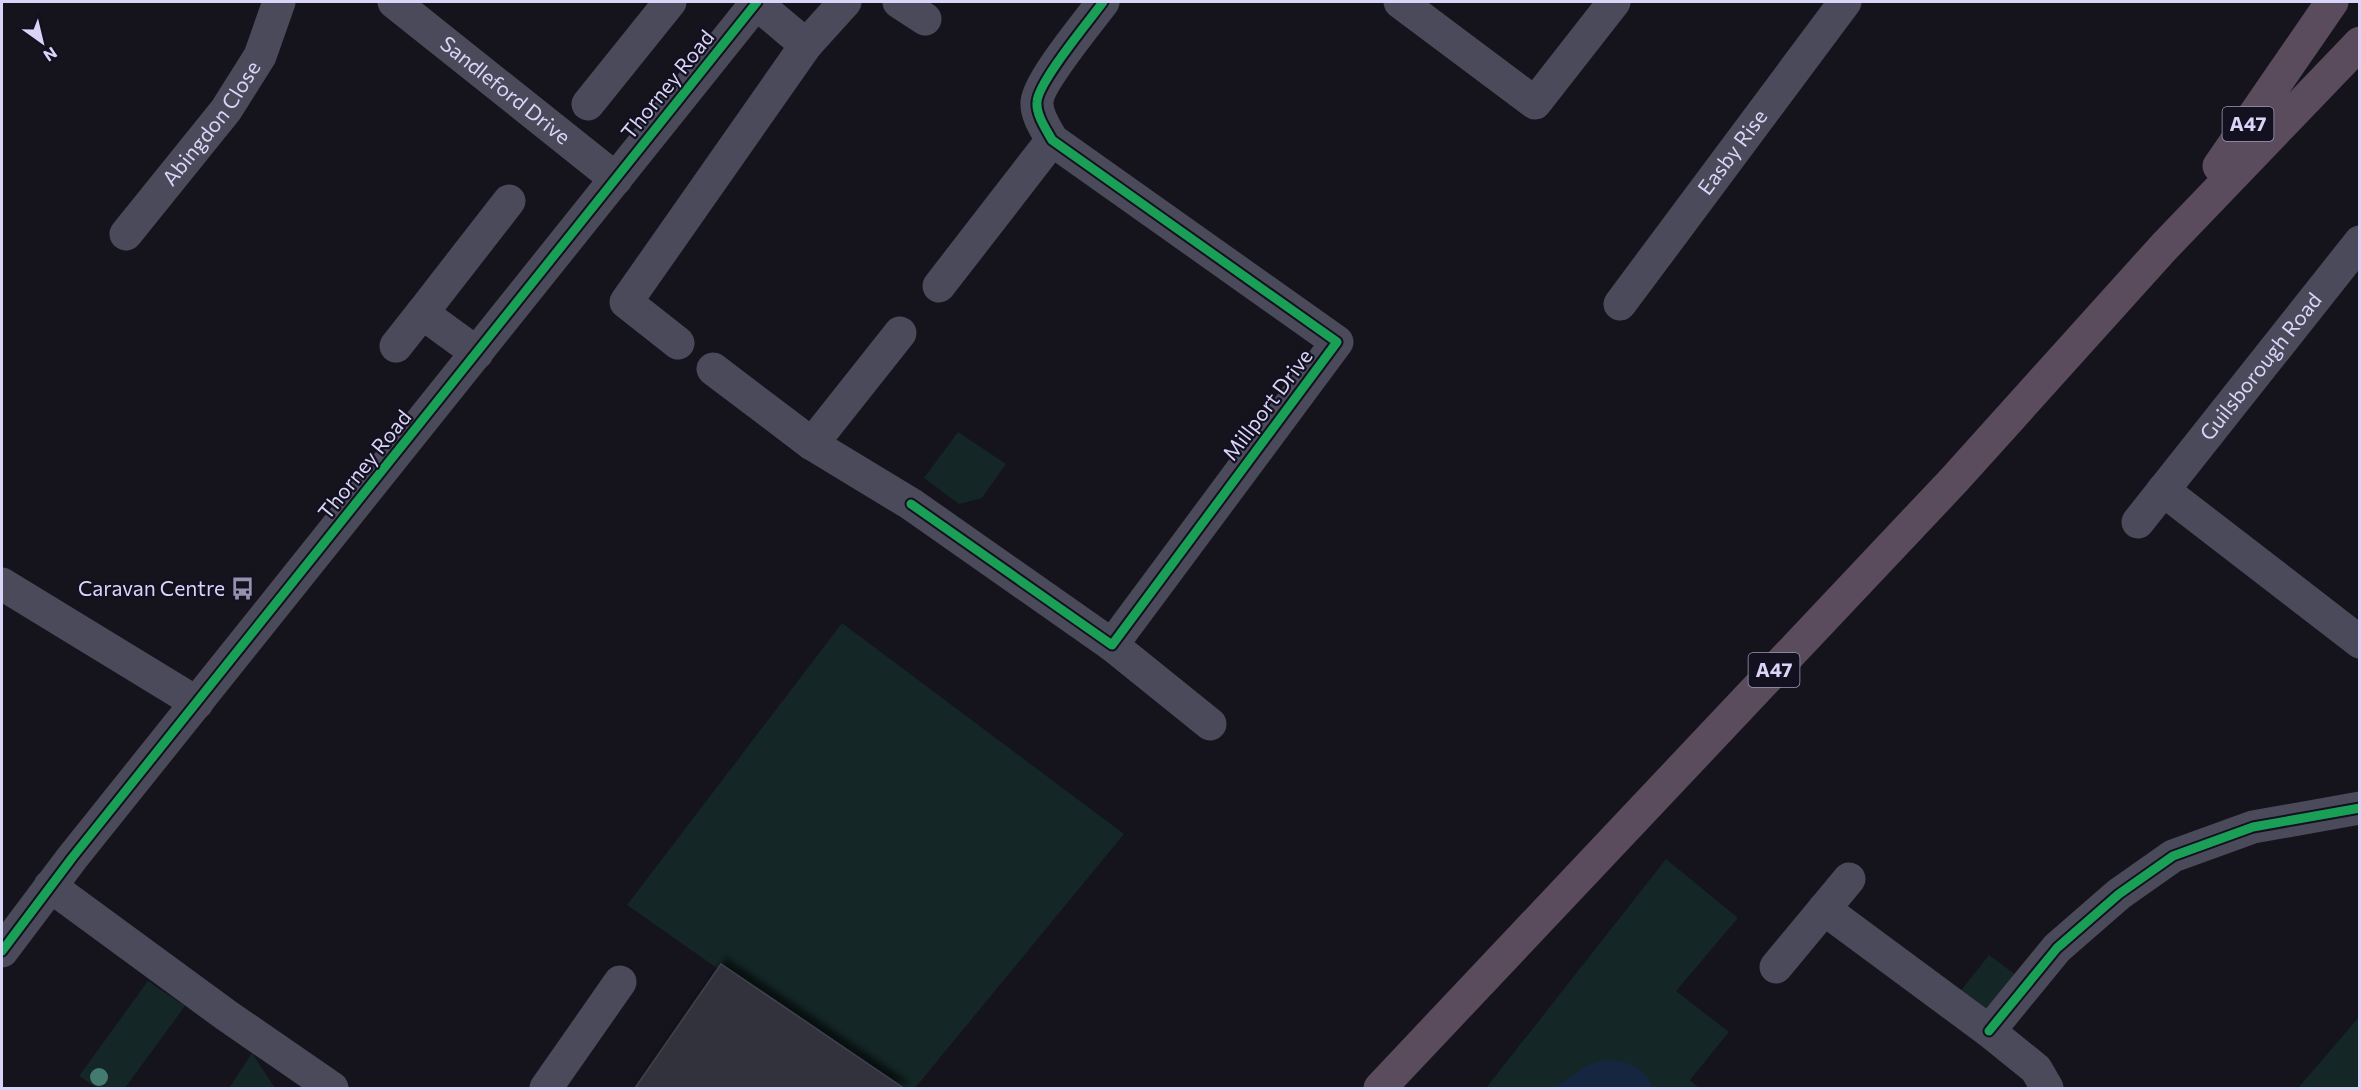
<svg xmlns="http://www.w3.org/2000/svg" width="2361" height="1090" font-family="Commissioner,sans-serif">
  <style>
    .green { fill: #142626 }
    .water { fill: #162540 }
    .building { fill: #33323e; stroke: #42404f; stroke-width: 1.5; filter: url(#shadow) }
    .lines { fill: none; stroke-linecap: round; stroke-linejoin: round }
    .minor { stroke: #4b4a5b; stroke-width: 33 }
    .highway { stroke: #5a4b5d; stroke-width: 33 }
    .cycleway-casing { stroke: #131020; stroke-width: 13 }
    .cycleway { stroke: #1a9f57; stroke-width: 9 }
    .tree { fill: #447b71 }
    .labels { text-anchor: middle; stroke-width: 4.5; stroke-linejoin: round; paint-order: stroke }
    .shield { fill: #131020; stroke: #9e9ab8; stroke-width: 1.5 }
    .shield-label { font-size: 20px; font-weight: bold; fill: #d9d5f9 }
    .street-label { font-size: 21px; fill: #d9d5f9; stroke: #131020 }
    .poi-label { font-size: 21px; fill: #d9d5f9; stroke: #131020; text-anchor: end }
  </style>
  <defs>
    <filter id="shadow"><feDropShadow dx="5.5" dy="-5.5" stdDeviation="3" flood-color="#0009"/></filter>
  </defs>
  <rect width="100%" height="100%" fill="#15141c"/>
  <path class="green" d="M958 432 1006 464 982 498 959 504 924 478Z
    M842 623 1124 834 915 1088H888L627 905Z
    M1666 859 1738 918 1676 991 1729 1032 1690 1080 1699 1088H1486Z
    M1989 955 2028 984 1989 1031 1951 1003Z
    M148 981 185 1006 125 1088H97L79 1076Z
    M2359 1017V1088H2298Z
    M252 1053 275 1088H229Z"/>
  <path class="water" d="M1605 1060C1627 1060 1645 1067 1653 1088H1554L1587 1065Z"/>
  <path class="building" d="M721 964 902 1087 901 1088H635Z"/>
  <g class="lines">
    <g class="minor">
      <path id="s1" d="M394 2 616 179"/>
      <path d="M899 2 925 19"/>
      <path d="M1400 2 1535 103 1614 2"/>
      <path d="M756 3 806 45"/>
      <path d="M588 104 670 2"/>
      <path id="s2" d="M126 234 226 110 260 56 279 2"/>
      <path d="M939 286 1052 140"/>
      <path id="s3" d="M1620 304 1845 2"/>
      <path d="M678 343 626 302 806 45 845 2"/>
      <path d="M396 346 422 313"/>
      <path d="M477 353 422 313 509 201"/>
      <path d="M713 369 812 444 911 504 1112 645 1337 342 1052 140C1046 129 1036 115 1037 102 1038 82 1089 21 1103 2"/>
      <path d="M812 444 900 333"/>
      <path d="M2163 490 2360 642"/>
      <path id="s4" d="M2138 522 2360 242"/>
      <path d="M2 584 197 703"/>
      <path d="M1112 645 1210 724"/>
      <path d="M50 886 226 1015 332 1088"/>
      <path d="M1824 909 1989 1031 2036 1069 2047 1088"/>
      <path d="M2 951 72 858 757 2"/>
      <path d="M1776 967 1849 879"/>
      <path d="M1989 1031 2057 948 2119 894 2173 856 2253 827 2360 808"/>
      <path d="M546 1088 620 982"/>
    </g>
    <path class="highway" d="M2219 166 2332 2
      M1380 1088 1954 480 2164 247 2360 43"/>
    <defs>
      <path id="cycleway" d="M911 504 1112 645 1337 342 1052 140C1046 129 1036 115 1037 102 1038 82 1089 21 1103 2
        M2 951 72 858 757 2
        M1989 1031 2057 948 2119 894 2173 856 2253 827 2360 808"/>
    </defs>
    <use href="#cycleway" class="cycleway-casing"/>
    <use href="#cycleway" class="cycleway"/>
  </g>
  <circle class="tree" cx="99" cy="1077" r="9"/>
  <defs>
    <symbol id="bus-bare" viewBox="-9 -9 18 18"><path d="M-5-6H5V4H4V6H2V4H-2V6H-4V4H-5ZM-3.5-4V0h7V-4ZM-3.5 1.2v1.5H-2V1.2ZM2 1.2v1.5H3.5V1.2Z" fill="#9491ac" stroke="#131020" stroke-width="2.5" paint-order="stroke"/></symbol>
  </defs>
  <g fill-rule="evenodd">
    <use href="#bus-bare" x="226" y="572" width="33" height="33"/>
  </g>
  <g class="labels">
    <g class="shield">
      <rect x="2222.5" y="107" width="51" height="34" rx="4.5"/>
      <rect x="1748.5" y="653" width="51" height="34" rx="4.5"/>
    </g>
    <g class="shield-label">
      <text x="2248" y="131">A47</text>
      <text x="1774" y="677">A47</text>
    </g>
    <g class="street-label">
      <text transform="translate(668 85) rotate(-51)" y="7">Thorney Road</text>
      <text dy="7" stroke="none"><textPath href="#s1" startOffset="142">Sandleford Drive</textPath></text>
      <text dy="7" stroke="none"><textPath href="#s2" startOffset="140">Abingdon Close</textPath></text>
      <text dy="7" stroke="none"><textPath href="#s3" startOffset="189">Easby Rise</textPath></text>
      <text dy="7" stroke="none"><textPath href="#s4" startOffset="198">Guilsborough Road</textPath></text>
      <text transform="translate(1268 405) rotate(-53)" y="7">Millport Drive</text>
      <text transform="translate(365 465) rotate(-51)" y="7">Thorney Road</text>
    </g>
    <g class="poi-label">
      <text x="225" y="596">Caravan Centre</text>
    </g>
  </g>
  <rect width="2361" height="1090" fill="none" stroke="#d9d5f9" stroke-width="6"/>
  <g transform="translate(42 42) rotate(146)" stroke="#131020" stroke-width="4.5" paint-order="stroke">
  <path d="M0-4.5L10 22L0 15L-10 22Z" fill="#d9d5f9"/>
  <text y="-9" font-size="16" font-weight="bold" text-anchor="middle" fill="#d9d5f9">N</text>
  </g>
</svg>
